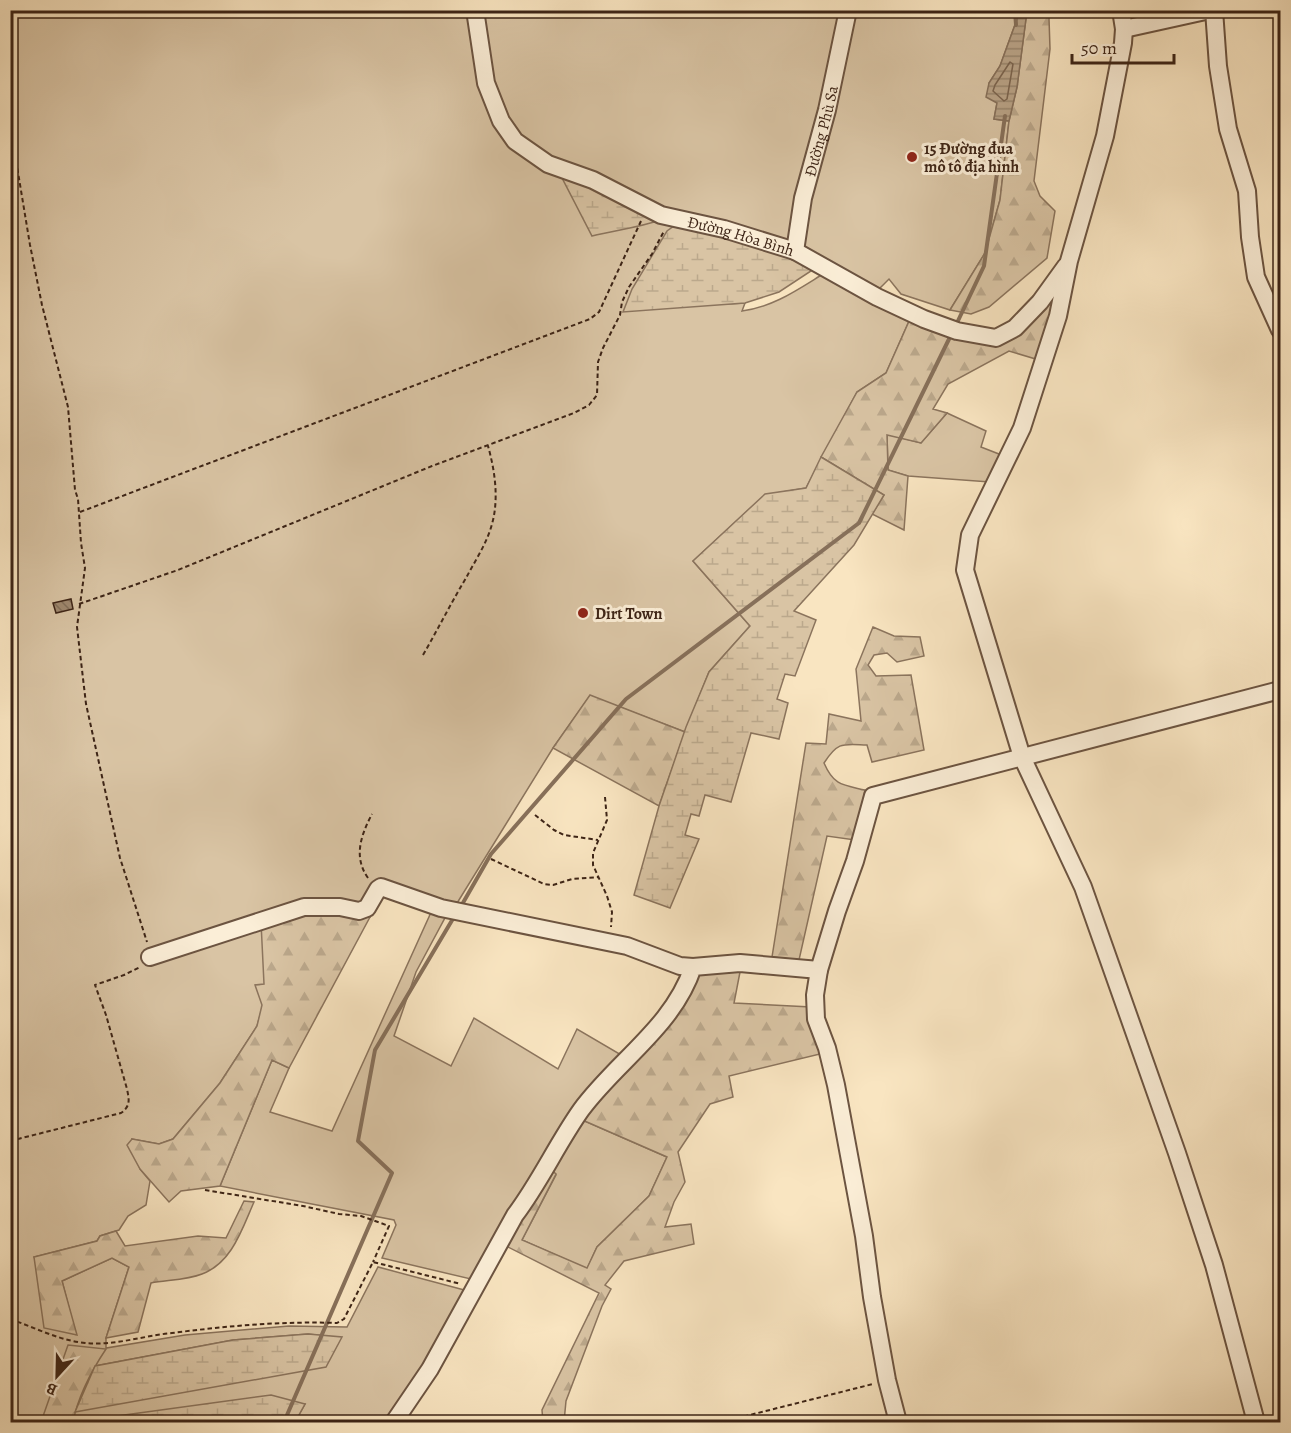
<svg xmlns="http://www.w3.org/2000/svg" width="1291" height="1433" font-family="Alegreya,serif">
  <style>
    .green { fill: #d9c4a4; stroke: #8b745d; stroke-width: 1.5; fill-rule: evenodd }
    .forest { fill: url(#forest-firs); stroke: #8b745d; stroke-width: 1.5 }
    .wetland { fill: url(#wetland-marsh); stroke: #8b745d; stroke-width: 1.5 }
    .water { fill: url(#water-rules); stroke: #87705a; stroke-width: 1.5 }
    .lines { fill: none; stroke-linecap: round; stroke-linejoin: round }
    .shore { stroke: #7b644e; stroke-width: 1.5 }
    .stream { stroke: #87705a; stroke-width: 4 }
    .building { fill: url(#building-back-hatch); stroke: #3d2416; stroke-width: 1.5 }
    .minor-casing { stroke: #6c5441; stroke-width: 20 }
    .path { stroke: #3d2416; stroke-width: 2; stroke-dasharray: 4.5 3; stroke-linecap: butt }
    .minor { stroke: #fbeed7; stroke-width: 16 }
    .poi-dot { fill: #8f2418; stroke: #fbeed7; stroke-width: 2 }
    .labels { text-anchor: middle; stroke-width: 6; stroke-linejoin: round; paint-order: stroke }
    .street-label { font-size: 16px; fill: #3d2416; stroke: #fbeed7 }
    .poi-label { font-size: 16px; font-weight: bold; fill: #3d2416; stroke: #fbeed7; text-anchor: start }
  </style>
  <defs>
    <pattern id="forest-firs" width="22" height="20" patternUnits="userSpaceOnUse" patternTransform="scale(1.5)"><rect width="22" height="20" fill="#d9c4a4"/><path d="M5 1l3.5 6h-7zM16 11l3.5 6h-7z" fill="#bba88c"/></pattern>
    <pattern id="wetland-marsh" width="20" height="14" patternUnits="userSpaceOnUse" patternTransform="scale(1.5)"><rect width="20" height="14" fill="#d9c4a4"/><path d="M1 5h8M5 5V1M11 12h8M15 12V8" fill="none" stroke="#bba88c"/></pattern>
    <pattern id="water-rules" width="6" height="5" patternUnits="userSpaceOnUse" patternTransform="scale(1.5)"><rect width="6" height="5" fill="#b9a387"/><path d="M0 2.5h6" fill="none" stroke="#98856d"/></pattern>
    <pattern id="building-back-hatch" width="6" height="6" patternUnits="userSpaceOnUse" patternTransform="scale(1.5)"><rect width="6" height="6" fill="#9f886f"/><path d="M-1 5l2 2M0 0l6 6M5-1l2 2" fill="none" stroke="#836f5a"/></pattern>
  </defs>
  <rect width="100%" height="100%" fill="#f9e5c1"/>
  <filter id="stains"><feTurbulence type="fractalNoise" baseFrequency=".00333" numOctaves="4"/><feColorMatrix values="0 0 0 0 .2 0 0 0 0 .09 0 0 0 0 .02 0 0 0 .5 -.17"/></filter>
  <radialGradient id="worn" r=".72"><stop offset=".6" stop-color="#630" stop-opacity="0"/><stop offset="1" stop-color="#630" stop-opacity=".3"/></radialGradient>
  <path class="green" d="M10 11H1020L1000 66 989 83 997 103 994 119 1009 121 1000 200 985 253 950 310 901 294 889 279 877 291 805 252 724 304 745 303 742 311C773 307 797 290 823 274L910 319 886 373 857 392 806 488 765 495 693 561 750 626 709 672 685 732 590 696 553 748 454 908 386 886 370 917 355 913 264 985H256L263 1005 257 1026 220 1083 173 1139 159 1144 132 1139 140 1169 150 1181 146 1205 128 1216 119 1230 100 1236 97 1241 34 1257 76 1335 62 1281 112 1258 129 1267 106 1338V1348L185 1335 289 1326 347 1327 378 1267 468 1291 389 1422H295L305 1404 73 1422H11ZM308 1334 341 1338 95 1366 233 1340Z
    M947 413 986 431 981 447 1004 456 990 482 908 476 888 470 887 434 921 443Z
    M433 908 447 914 416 972 394 1036 451 1066 474 1018 558 1069 577 1029 623 1056 475 1280 382 1258 396 1225 394 1220 220 1186 272 1060 289 1068 270 1112 332 1131Z
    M580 1119 667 1157 649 1196 597 1247 587 1269 522 1240 556 1175 550 1169Z"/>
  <path class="forest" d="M1027 11H1051L1049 18 1050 49 1034 181 1040 196 1055 211 1047 258 989 307 971 314 950 310 985 253 1000 200 1009 121 1017 87Z
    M1063 275 1039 360 1009 351 948 384 933 409 947 413 921 443 887 435 888 470 908 476 904 530 872 514 884 495 821 457 857 392 886 373 910 319 991 346 1011 336Z
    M873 627 894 636 920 637 924 656 897 662 887 653 874 655 868 665 876 676 911 675 924 750 872 762 867 745C843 744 838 741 824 763 834 786 843 785 865 790L855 840 827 836 799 960 772 957 806 743 826 744 829 714 861 721 856 669Z
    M590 695 685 732 659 806 553 748Z
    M300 911 355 913 370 917 289 1068 272 1060 220 1186 181 1191 169 1202 140 1169 127 1145 132 1139 159 1144 173 1139 220 1083 257 1026 262 1005 255 985 264 984 261 922Z
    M740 972 734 1003 811 1007 814 1034 820 1054 729 1076 733 1097 710 1104 678 1152 685 1182 674 1202 665 1227 691 1224 694 1244 624 1261 605 1285 611 1289 602 1306 566 1401 564 1422H543L542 1410 599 1293 506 1246 550 1169 556 1174 522 1240 587 1268 597 1247 649 1196 667 1157 580 1119 697 973Z
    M244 1201 254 1202C242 1229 232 1263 202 1274 187 1280 167 1280 151 1283L138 1332 106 1338 129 1267 112 1258 62 1281 77 1335 44 1328 34 1257 97 1241 100 1236 116 1231 125 1246 198 1236 226 1238Z
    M68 1345 106 1349C92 1370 78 1397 73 1422H41Z"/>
  <path class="wetland" d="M560 174 593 186 660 220C638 228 615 230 592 236Z
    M684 224 789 254 814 269 779 292 745 303 623 312 632 289 667 231 674 226Z
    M821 457 884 495 854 545 794 611 816 620 795 676 785 674 777 699 788 703 779 739 751 733 731 802 705 795 699 816 691 814 685 835 699 839 670 908 634 895 659 806 686 727 709 672 750 626 693 561 765 494 806 488Z
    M308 1334 342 1337 326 1367 75 1412 95 1366 233 1340Z
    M271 1395 305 1404 295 1422H73Z"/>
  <path class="water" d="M1020 11H1027L1017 87 1009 121 994 119 997 103 986 97 989 83 1000 66Z"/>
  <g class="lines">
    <path class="shore" d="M1010 62 1013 64 1007 99 1004 101 993 91 995 85Z"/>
    <path class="stream" d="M1015 10 1016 25
      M956 325 984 266 1005 116
      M460 908 491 854 626 699 859 523 951 335
      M284 1422 392 1173 358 1141 375 1050 454 917"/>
  </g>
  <path class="building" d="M71 599 73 609 56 613 53 603Z"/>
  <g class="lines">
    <defs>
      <g id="minor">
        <path id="s1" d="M475 10 486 83 501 121 515 141 548 164 593 180 661 215 724 229 795 251 877 297 924 319 957 331 996 338 1015 328 1040 302 1066 266"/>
        <path d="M1121 10 1124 29 1123 43 1105 136 1069 261 1058 316 1022 428 970 535 965 570 1022 757 1083 887 1177 1153 1214 1265 1256 1422"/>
        <path d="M1214 10 1218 66 1228 129 1247 191 1250 237 1256 277 1280 330"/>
        <path d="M1124 29 1210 10"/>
        <path id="s2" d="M795 251 803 198 827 110 848 10"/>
        <path d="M150 957 304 907H340L359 911 367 908 378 889 381 887 441 908 627 946 680 966 693 967"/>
        <path d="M394 1422 430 1369 515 1215C540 1182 557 1144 581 1110 617 1061 673 1027 693 967L740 963 819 970"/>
        <path d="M898 1422 887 1380 872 1297 864 1236 836 1085 827 1048 816 1019 815 995 819 970 837 911 855 861 873 796 1280 690"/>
      </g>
    </defs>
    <use href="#minor" class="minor-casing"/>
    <path class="path" d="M10 124 30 245 42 305 68 407 75 490 78 499 81 543 85 568 77 627 86 704 120 858 147 942
      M80 512 590 319 599 312 641 221
      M79 604 178 570 432 466 574 413 589 405 597 395 598 362 603 348 620 315 622 302 629 287 652 254 664 231
      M423 655C438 629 451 603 466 578 475 561 487 543 492 524 499 499 495 471 488 446
      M605 797 607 820 593 853V865L607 896 612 912 611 927
      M535 815 554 830 564 835 598 840
      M491 859 544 884 553 885 572 879 599 877
      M368 878C353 857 361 835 372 814
      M10 1141 121 1113C131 1106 129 1099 127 1089L106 1015 95 985 124 975 140 967
      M205 1190 303 1206 339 1214 361 1216 389 1226 373 1262
      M10 1319C36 1328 58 1340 85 1343 114 1346 142 1336 172 1333 227 1326 282 1321 337 1323L344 1319 373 1262 461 1284
      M722 1422 873 1384"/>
    <use href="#minor" class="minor"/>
  </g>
  <g class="poi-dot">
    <circle cx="912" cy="157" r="6"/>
    <circle cx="583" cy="613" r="6"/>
  </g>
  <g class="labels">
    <g class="street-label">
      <text dy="6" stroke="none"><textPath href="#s2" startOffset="123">Đường Phù Sa</textPath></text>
      <text dy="6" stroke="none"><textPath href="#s1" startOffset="386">Đường Hòa Bình</textPath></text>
    </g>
    <g class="poi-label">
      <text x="924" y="154">15 Đường đua<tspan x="924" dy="18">mô tô địa hình</tspan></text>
      <text x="595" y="619">Dirt Town</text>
    </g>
  </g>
  <rect width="1291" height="1433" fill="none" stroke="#f9e5c1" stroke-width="36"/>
  <rect x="12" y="12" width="1267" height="1409" fill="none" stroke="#3d2416" stroke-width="3"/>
  <rect x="18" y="18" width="1255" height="1397" fill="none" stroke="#3d2416" stroke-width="1.5"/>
  <g transform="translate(57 1376) rotate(202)" stroke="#fbeed7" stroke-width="4.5" paint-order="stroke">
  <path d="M0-4.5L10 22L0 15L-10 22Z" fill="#3d2416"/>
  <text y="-9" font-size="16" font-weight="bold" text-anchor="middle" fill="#3d2416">B</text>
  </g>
  <path d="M1072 54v9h102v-9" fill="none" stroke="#3d2416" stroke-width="3"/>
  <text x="1081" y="54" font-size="18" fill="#3d2416" stroke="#fbeed7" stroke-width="4.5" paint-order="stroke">50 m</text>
  <rect width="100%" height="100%" filter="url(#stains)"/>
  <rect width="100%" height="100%" fill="url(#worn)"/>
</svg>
